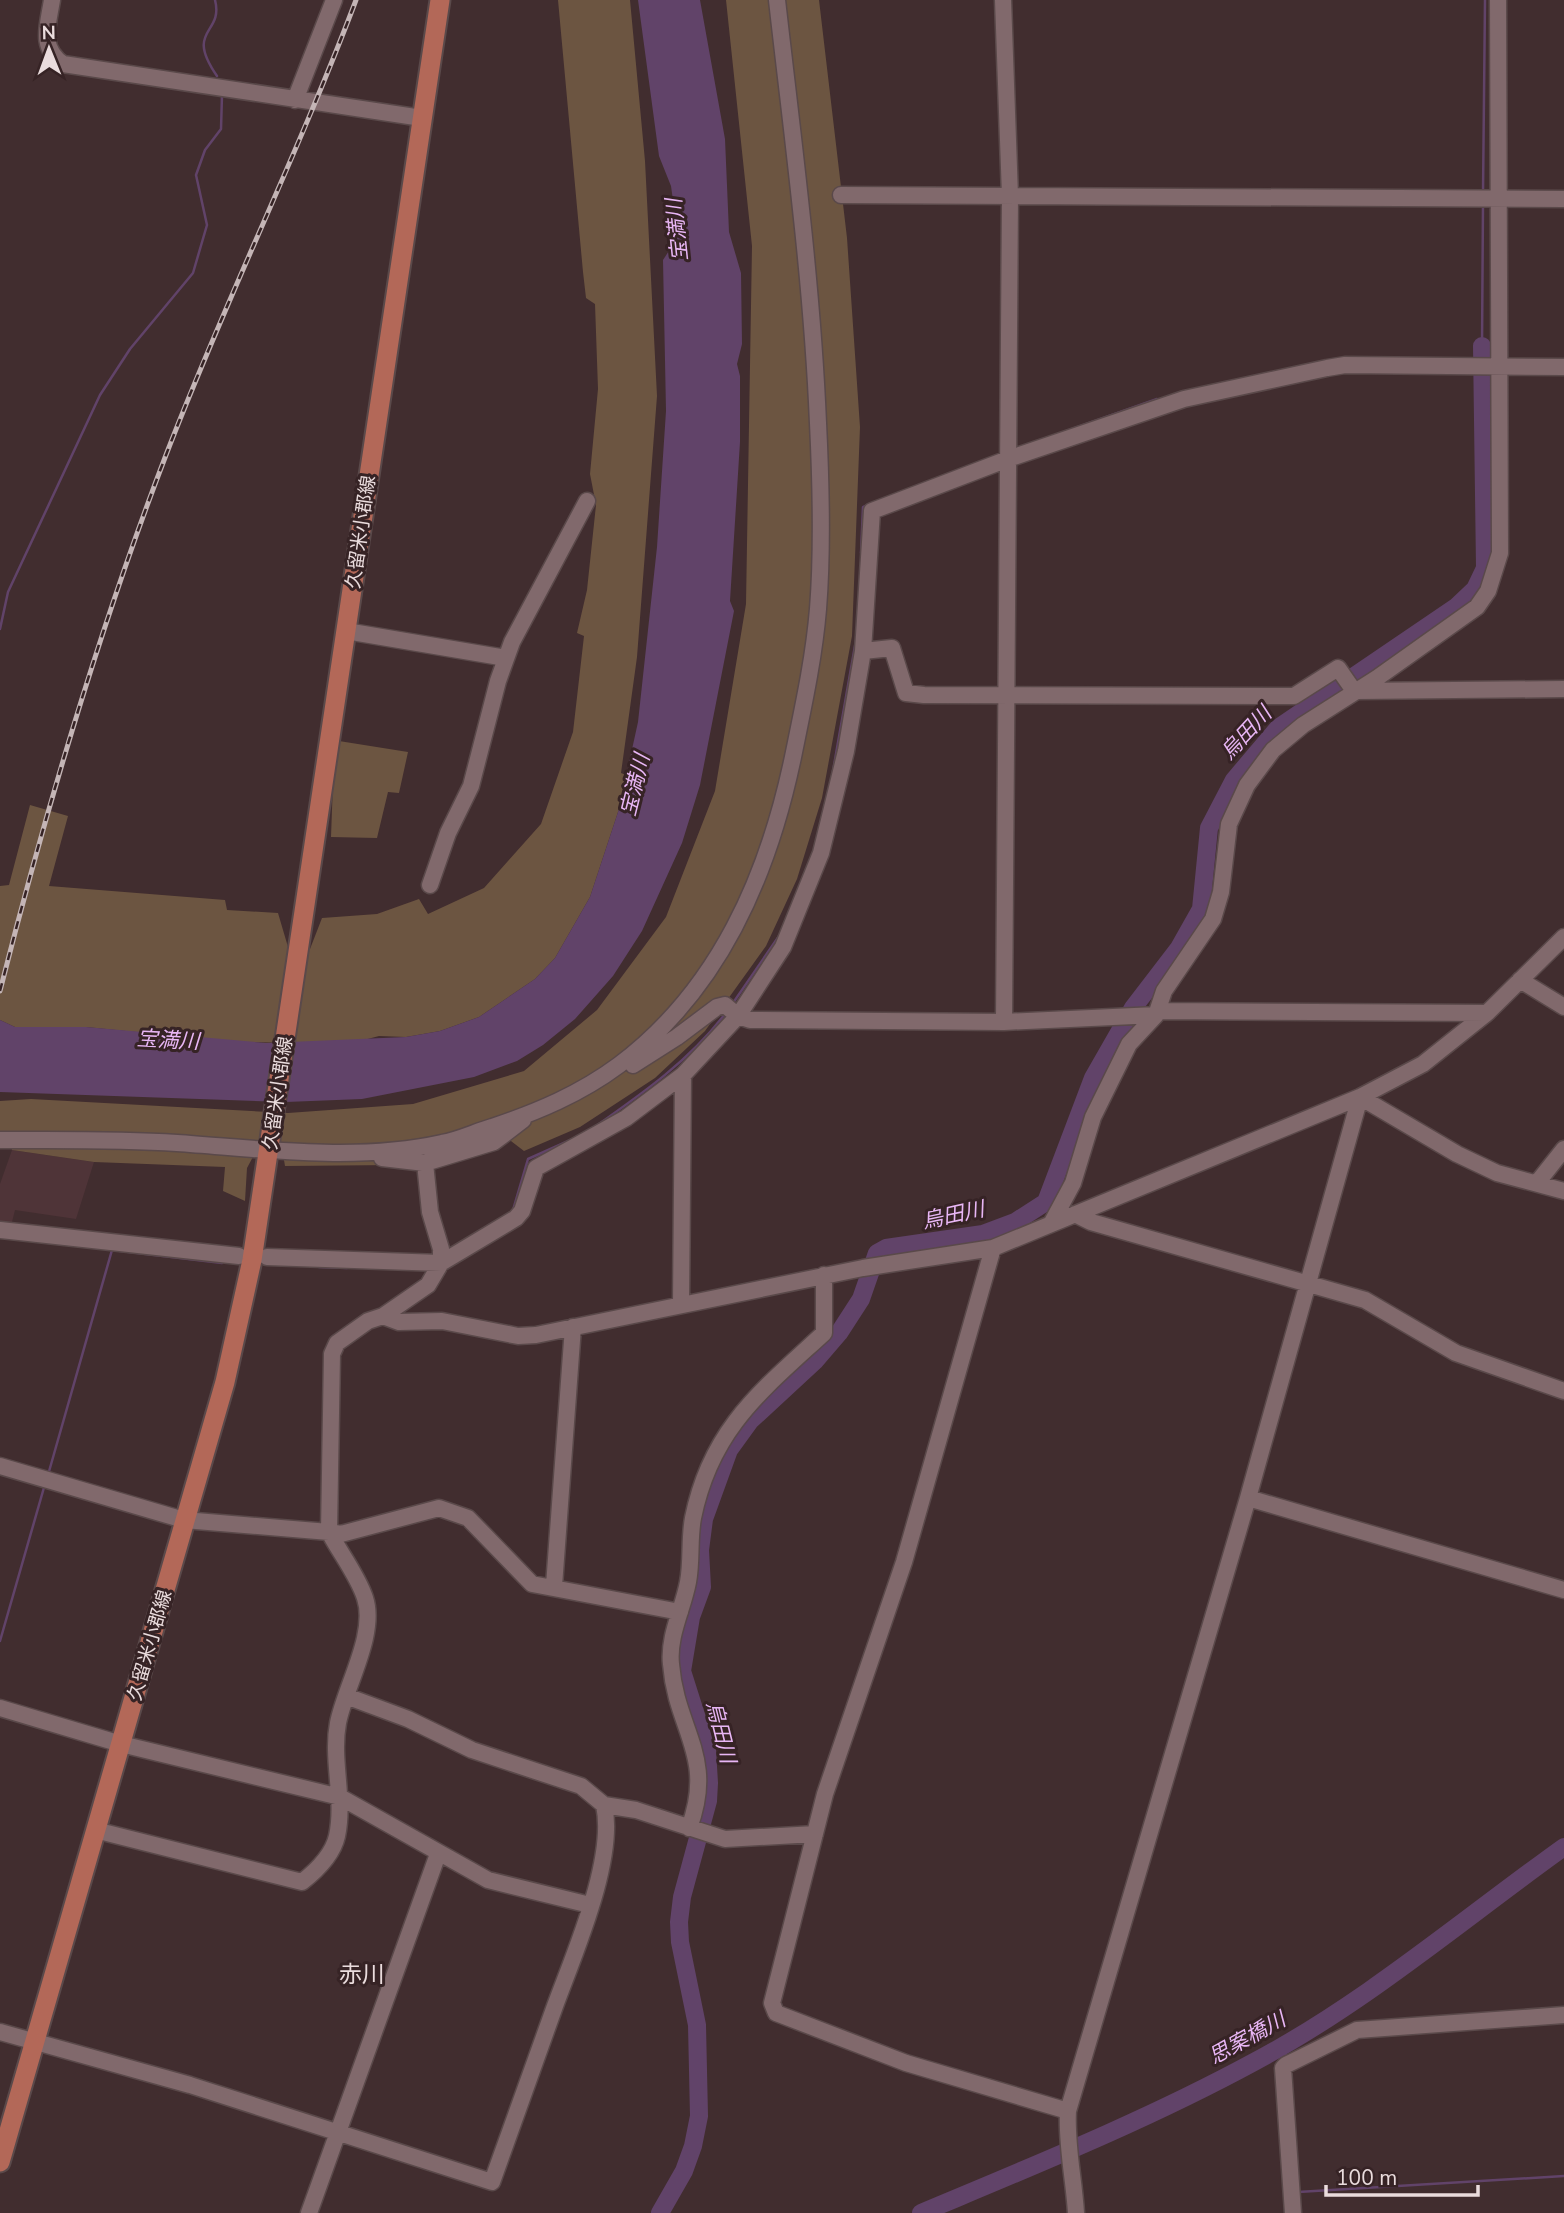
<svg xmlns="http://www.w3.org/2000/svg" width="1564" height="2213" font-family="'Nunito Sans','Noto Sans JP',sans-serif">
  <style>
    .built { fill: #4f3438 }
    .green { fill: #6c5541 }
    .water { fill: #614369 }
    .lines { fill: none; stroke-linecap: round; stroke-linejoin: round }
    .stream { stroke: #614369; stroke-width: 2.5 }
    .river { stroke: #614369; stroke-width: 18 }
    .minor-casing { stroke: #5a494a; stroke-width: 19 }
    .major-casing { stroke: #5a494a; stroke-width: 23 }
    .minor { stroke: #81696c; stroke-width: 16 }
    .major { stroke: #b36858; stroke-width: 19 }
    .rail-casing { stroke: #c4b5b6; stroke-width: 5 }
    .rail { stroke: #362325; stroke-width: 2.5; stroke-dasharray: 8; stroke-linecap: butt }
    .labels { text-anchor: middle; stroke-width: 6; stroke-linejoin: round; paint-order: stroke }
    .street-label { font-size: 19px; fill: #eadcdd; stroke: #362325 }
    .water-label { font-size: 21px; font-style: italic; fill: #e8b6f5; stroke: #362325 }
    .quarter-label { font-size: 23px; fill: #eadcdd; stroke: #362325 }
  </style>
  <rect width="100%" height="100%" fill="#412d2f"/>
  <path class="built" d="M12 1150 94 1162 76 1219 15 1210 10 1230 0 1227V1184Z"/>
  <path class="green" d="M558 0H630L645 161 657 396 637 657 621 773 626 775 619 809 590 897 555 958 535 979 479 1017 440 1031 406 1037 379 1036 360 1041 311 1043 236 1042 86 1027H15L0 1020V886L9 885 30 805 68 816 49 886 225 900 227 910 278 913 288 947 310 949 322 918 377 914 419 899 428 914 484 888 541 824 573 732 584 636 577 633 587 590 596 505 590 474 598 389 595 304 586 298 583 272Z
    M726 0H819L847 238 860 427 852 636 822 798 797 879 766 946 705 1031 655 1078 580 1127 524 1151 503 1135 414 1156 395 1165 285 1166 281 1143 262 1140 247 1168 245 1201 223 1191 225 1167 94 1162 12 1150 9 1136H0V1101L31 1099 288 1113 413 1104 524 1071 597 1010 666 917 715 791 746 604 752 246Z
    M339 741 408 752 399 793 388 792 377 838 331 837 333 782Z"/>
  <path class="water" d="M638 0H700L725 139 729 232 741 273 742 344 737 364 740 376V442L730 601 734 611 700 785 682 843 642 931 613 976 575 1019 543 1045 517 1061 474 1077 362 1099 286 1102 0 1092V1020L15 1027H86L266 1043 406 1037 440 1031 479 1017 535 979 555 958 590 897 619 809 638 722 657 547 666 411 663 260 676 240 677 229 671 186 659 156Z"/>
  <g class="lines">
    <path class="stream" d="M215 0C224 35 184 28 217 76
      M1483 193 1485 0
      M1482 346 1483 203
      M1058 434 1157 399
      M861 553 863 507 869 504
      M0 629 8 592 100 395 130 349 193 273 207 225 196 175 205 150 221 129 222 95
      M833 771 856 640
      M733 1003 779 936
      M596 1126C643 1093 690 1060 725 1014
      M513 1210 528 1159 575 1138
      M319 1267 347 1268
      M48 1475 112 1250 222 1263
      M0 1641 45 1484
      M1285 2044 1286 2058
      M1298 2192 1564 2176"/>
    <path class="river" d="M660 2213 684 2171 693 2146 699 2116 697 2025 680 1942 679 1922 682 1897 708 1801 709 1783 707 1750 682 1671 691 1617 702 1587 700 1550 704 1519 729 1450 750 1421 815 1361 839 1333 861 1299 877 1253 886 1248 983 1234 1015 1222 1046 1202 1093 1078 1133 1008 1179 948 1201 909 1209 828 1234 780 1278 728 1456 607 1475 589 1485 568 1482 346
      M921 2213C1033 2166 1147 2120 1254 2062 1365 2003 1462 1920 1564 1847"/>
    <defs>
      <path id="minor" d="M52 0C48 26 39 47 63 64L422 118
        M1003 0 1010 196 1004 1022
        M295 100 334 0
        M841 195 1564 199
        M346 631 506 658
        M863 651 892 648 906 693 924 695 1294 696 1338 668 1354 691
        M1357 691 1564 689
        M430 885 448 833 471 786 498 681 512 642 587 501
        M1520 980 1564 1007
        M1158 1011 1487 1013
        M633 1065 677 1037 717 1007 725 1005 738 1016 750 1020 1004 1022 1156 1015
        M0 1140C59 1140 118 1139 177 1143 264 1149 356 1162 442 1143 459 1140 475 1132 492 1127 537 1112 580 1094 619 1065 719 990 768 876 793 757 803 708 814 658 818 609 823 547 821 484 818 423 812 281 793 141 777 0
        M382 1158 425 1163 430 1212 441 1249V1263L428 1285 383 1316
        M425 1163 494 1142 523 1120
        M1537 1183 1564 1149
        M1075 1214 1091 1222 1365 1300 1456 1353 1564 1391
        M1051 1224 1073 1183 1093 1117 1129 1044 1156 1015 1164 991 1213 919 1221 892 1229 824 1247 785 1273 750 1303 725 1377 678 1477 607 1488 591 1500 553 1498 0
        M0 1230 239 1256
        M993 1248 904 1562 825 1794 772 2003 776 2013 906 2063 1068 2111
        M267 1257 441 1263 516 1218 522 1211 536 1168 626 1118 683 1075 738 1016 783 947 821 853 846 751 863 651 872 511 1008 459 1184 399 1327 368 1345 365 1564 367
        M681 1304 683 1075
        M0 1466 184 1520 329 1532 332 1354 337 1343 368 1321 383 1316 399 1322 442 1321 518 1336 536 1335 863 1268 993 1248 1360 1097 1423 1064 1487 1013 1564 937
        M1248 1498 1564 1590
        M329 1532 341 1534 439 1508 468 1518 532 1584 680 1612
        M554 1586 573 1327
        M346 1696 408 1719 472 1750 581 1786 604 1805 636 1810 725 1839 815 1834
        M0 1708 121 1744 340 1797 488 1880 590 1905
        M689 1828C716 1756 676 1730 671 1664 668 1636 683 1609 688 1582 692 1561 689 1539 693 1518 711 1429 761 1391 824 1333V1275
        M95 1830 302 1882C316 1871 333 1854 337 1836 345 1798 331 1760 338 1723 345 1687 377 1634 365 1598 358 1576 340 1553 329 1532
        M0 2032 190 2085 492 2182C513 2123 534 2065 555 2006 574 1954 616 1859 604 1805
        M309 2213 438 1854
        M1076 2213C1074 2179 1066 2145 1068 2111L1248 1498 1360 1097 1457 1154 1497 1173 1564 1191
        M1293 2213 1283 2068 1286 2065 1357 2030 1564 2015"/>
      <path id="major" d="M0 2162 225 1382 252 1260 440 0"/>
    </defs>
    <use href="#minor" class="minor-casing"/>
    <use href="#major" class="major-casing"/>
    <use href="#minor" class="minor"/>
    <use href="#major" class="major"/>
    <defs>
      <path id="rail" d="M0 991C46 809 99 630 166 455 225 301 298 154 356 0"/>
    </defs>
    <use href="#rail" class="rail-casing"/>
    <use href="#rail" class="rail"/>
  </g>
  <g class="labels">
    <g class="street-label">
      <text transform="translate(360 532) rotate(-82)" y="7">久留米小郡線</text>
      <text transform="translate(277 1093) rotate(-82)" y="7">久留米小郡線</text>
      <text transform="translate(149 1645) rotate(-74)" y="7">久留米小郡線</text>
    </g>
    <g class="water-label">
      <text transform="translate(677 230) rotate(-96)" y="7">宝満川</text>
      <text transform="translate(1246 733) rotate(-47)" y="7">烏田川</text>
      <text transform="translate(635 785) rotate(-76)" y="7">宝満川</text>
      <text transform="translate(168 1040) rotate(3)" y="7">宝満川</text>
      <text transform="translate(953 1215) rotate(-12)" y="7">烏田川</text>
      <text transform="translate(721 1732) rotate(76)" y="7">烏田川</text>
      <text transform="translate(1247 2038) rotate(-29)" y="7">思案橋川</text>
    </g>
    <g class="quarter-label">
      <text x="362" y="1982">赤川</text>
    </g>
  </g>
  <g transform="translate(49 49) rotate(359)" stroke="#362325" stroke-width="5" paint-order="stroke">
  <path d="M0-5L12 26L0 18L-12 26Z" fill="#eadcdd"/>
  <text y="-10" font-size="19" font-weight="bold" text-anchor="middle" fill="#eadcdd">N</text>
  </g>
  <path d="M1326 2185v10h152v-10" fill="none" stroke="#eadcdd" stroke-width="3.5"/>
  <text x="1336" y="2185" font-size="21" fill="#eadcdd" stroke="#362325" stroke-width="5" paint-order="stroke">100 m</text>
</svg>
